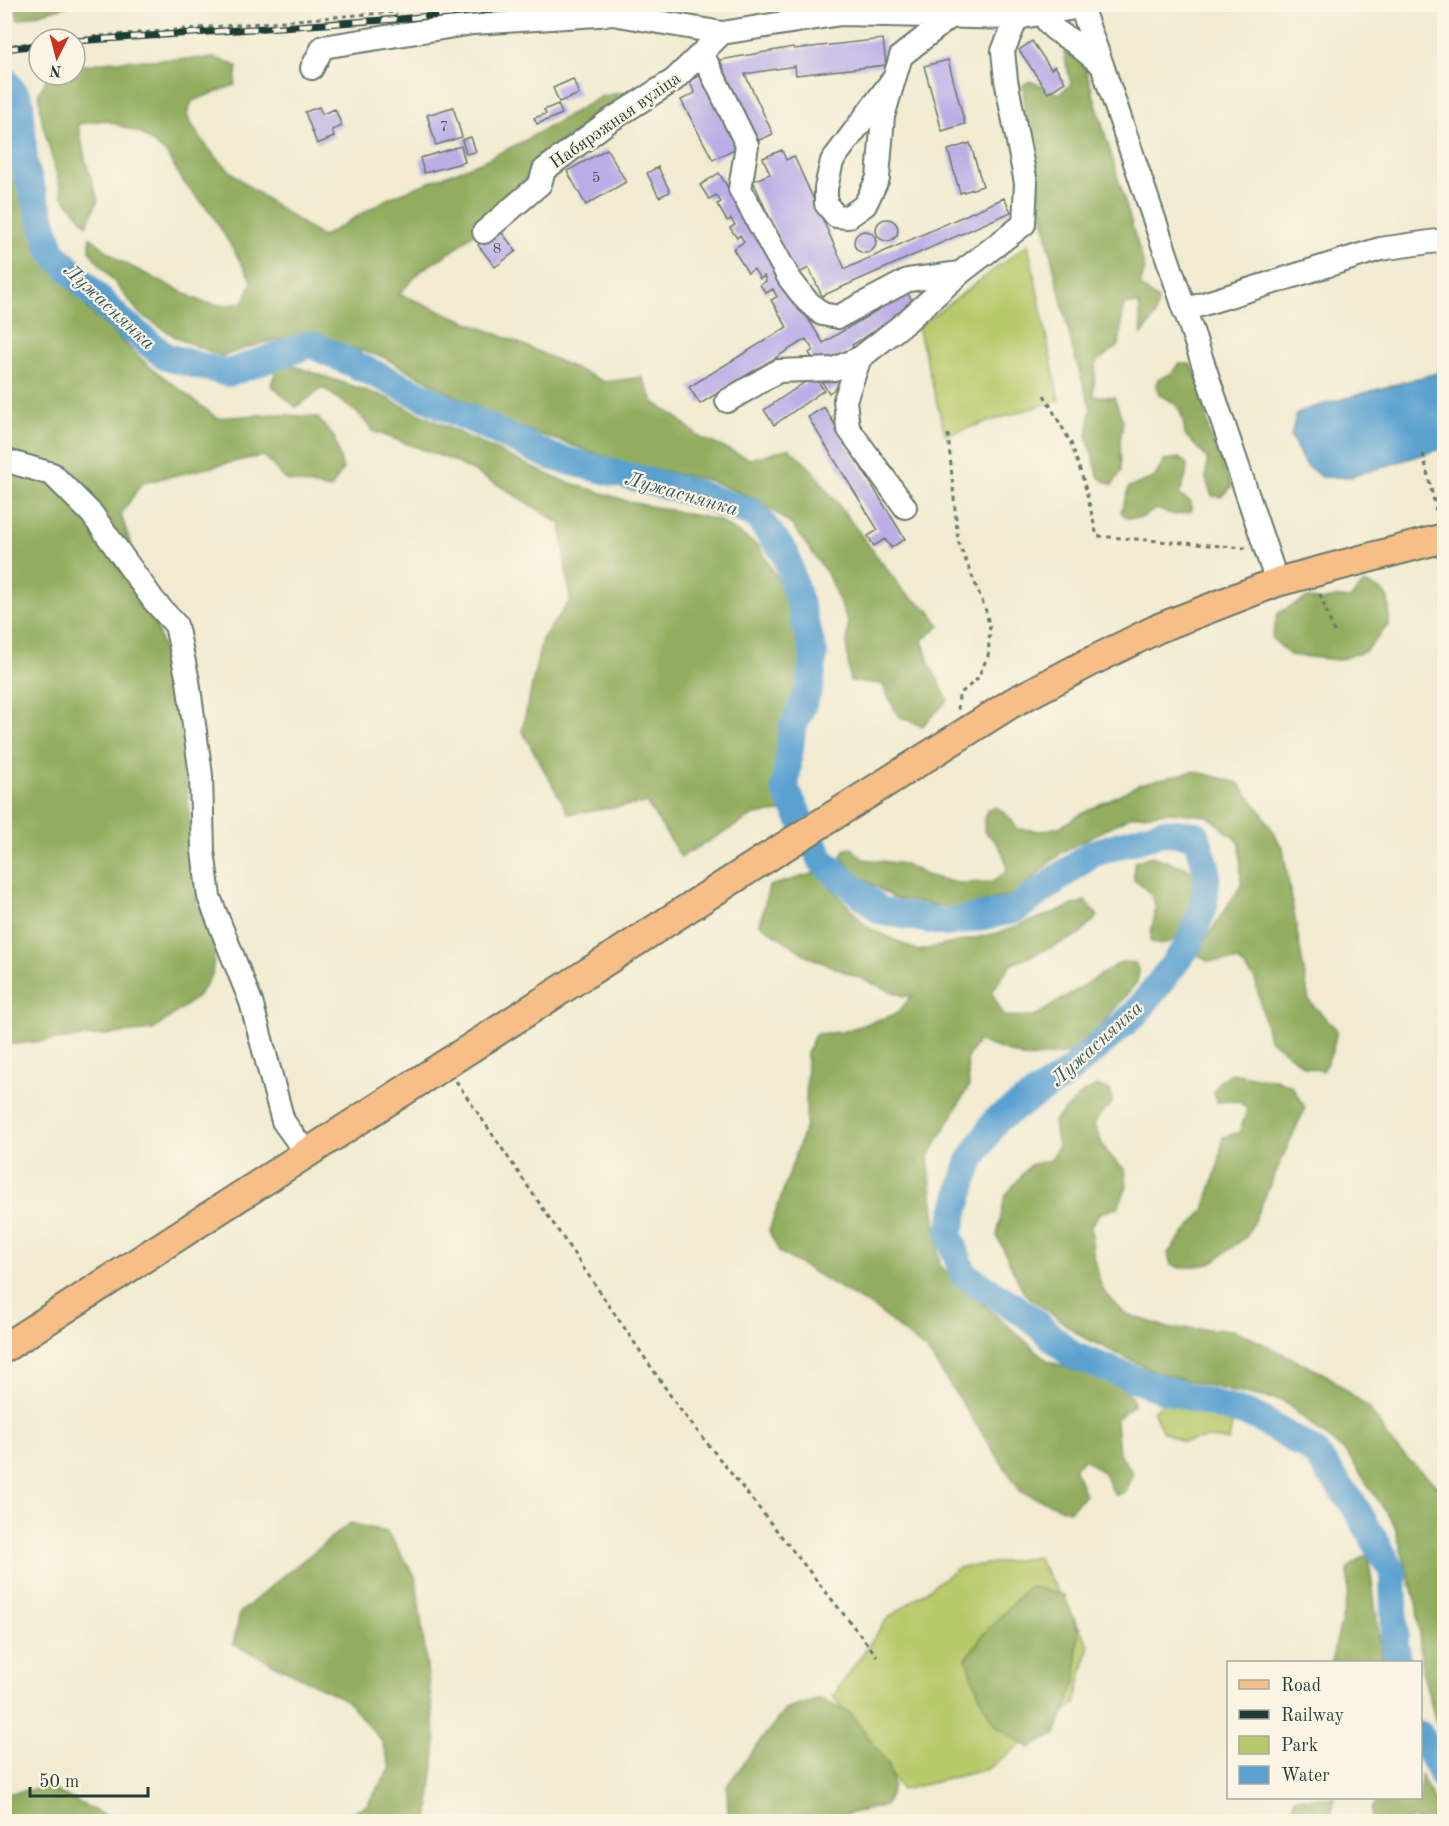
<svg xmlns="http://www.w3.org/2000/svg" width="1449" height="1826" font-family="'Old Standard TT',serif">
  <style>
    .green { fill: #b8c96b; stroke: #6c8350; stroke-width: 1.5 }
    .forest { fill: #92ad5f; stroke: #58754a; stroke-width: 1.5 }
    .water { fill: #5aa1d0; stroke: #3c6f82; stroke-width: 1.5 }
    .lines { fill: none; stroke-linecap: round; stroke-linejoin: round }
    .river { stroke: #5aa1d0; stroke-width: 28 }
    .building { fill: #bcade7 }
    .minor-casing { stroke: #697a6b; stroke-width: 26 }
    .major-casing { stroke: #697a6b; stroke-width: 32 }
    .path { stroke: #697a6b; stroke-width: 3; stroke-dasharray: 4.5 4.5; stroke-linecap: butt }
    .minor { stroke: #fff; stroke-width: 22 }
    .major { stroke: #f7be88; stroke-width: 28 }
    .rail-casing { stroke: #1f3d34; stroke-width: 7 }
    .rail { stroke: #fcf5e5; stroke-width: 4.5; stroke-dasharray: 14; stroke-linecap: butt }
    .labels { text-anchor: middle; stroke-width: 4.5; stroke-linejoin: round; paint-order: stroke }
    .number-label { font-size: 15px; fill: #465961 }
    .street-label { font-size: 18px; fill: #1f3d34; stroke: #fcf5e5 }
    .water-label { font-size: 20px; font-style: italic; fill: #315b63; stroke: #fcf5e5 }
  </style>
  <rect width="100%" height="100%" fill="#fcf5e5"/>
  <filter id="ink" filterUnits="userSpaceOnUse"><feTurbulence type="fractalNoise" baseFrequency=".0167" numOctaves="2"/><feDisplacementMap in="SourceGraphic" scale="12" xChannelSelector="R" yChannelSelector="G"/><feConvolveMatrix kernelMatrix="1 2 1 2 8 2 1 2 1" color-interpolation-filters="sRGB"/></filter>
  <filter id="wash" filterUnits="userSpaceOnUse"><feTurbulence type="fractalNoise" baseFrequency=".008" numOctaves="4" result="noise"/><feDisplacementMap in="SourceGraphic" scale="24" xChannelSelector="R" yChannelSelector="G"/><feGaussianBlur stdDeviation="1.35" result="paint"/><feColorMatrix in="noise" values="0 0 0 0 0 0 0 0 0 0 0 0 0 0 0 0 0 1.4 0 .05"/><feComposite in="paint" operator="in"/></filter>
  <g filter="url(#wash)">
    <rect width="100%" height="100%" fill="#f2ebd1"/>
    <path class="green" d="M1028 244 1059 400 945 435 918 327Z
      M1166 1401 1232 1423 1229 1441 1208 1438 1183 1442 1162 1431 1153 1410Z
      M1037 1557 1089 1644 1075 1704 988 1769 902 1790 833 1696 887 1619 958 1568Z"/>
    <path class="forest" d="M15 5V4L68 5 67 6 18 20Z
      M1068 45 1081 53 1145 269 1140 286 1158 300 1155 316 1142 335 1139 304H1124L1119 345 1096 362 1093 396 1114 397 1123 421 1120 441 1121 472 1112 485 1099 478 1087 437 1091 409 1073 350 1049 247 1025 121 1023 85 1030 81 1059 94 1071 84 1064 53Z
      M215 58 237 66 235 85 192 101 187 115C213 171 273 202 322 237L389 198 483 161 526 140 600 97 623 92 621 102 600 120 538 155 522 186 500 212 454 250 423 269 399 294 526 346 605 382 642 377 654 402 679 419 699 437 750 459 789 448 813 471 904 592 929 610 940 626 922 640 930 665 948 700 922 726 898 716 882 684 850 681 847 650 848 622 827 573 793 526 758 500 708 480 624 463 504 422 383 357 305 334 262 343 222 356 179 339 140 314 90 252V237L120 261 202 302 224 306 244 302 252 281 212 214 185 184 166 153 140 133 105 120 78 124 85 159 98 200 87 225 63 197 42 122 39 93 49 75H75V67L111 61Z
      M5 89 15 94 17 157 32 211 88 309 148 365 217 418 274 414 317 417 334 437 343 469 331 489 286 480 264 456 246 459 142 483 121 514 162 645 182 736 198 907 215 951 212 975 197 997 153 1030 5 1045Z
      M279 361 382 396 555 478 630 502 718 520 759 546 809 635 803 697 785 749 783 774 787 811 754 815 681 857 647 803 569 814 522 731 542 639 570 601 561 524 500 486 454 461 373 431 360 415 323 388 296 407 271 385Z
      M1179 364H1190L1202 383 1209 433 1232 486 1221 497 1212 496 1206 480 1207 458 1185 435C1183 412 1181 404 1159 395L1156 385 1158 379 1173 373Z
      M1179 458 1187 464 1186 476 1179 495 1191 502V512L1175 515 1156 509 1141 518H1127L1121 512 1129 487 1154 478 1165 460Z
      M1364 583C1392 593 1389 596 1389 624L1366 651 1338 660 1290 655 1272 638 1278 613 1307 598 1322 601 1335 597 1350 599Z
      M1194 771 1238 783 1262 813 1283 849 1309 1001 1337 1030 1333 1050 1323 1071 1305 1067 1269 1039 1255 979 1239 961H1207L1199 955 1202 944 1241 886 1240 843 1208 816 1170 812 1131 816 1062 852 1016 894 957 909 894 898 857 875 841 857 844 850 852 848 863 859 905 864 926 875 957 883 992 882 1007 871C1006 853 998 843 984 831V818L987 810 997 807 1011 819 1016 829 1043 831 1062 826 1081 814 1140 784Z
      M1151 856 1194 870C1195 874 1197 879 1197 884 1198 905 1179 956 1151 942 1150 927 1153 927 1155 914 1158 899 1145 887 1134 880V862Z
      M818 872 867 927 918 951 1002 932 1085 901 1098 916 1079 935 1010 965 992 992 1004 1016 1034 1017 1121 962 1135 963 1139 971 1137 982 1079 1052 1026 1058 978 1041 967 1058 969 1086 928 1158 940 1266 1048 1361 1126 1388 1134 1403 1116 1420 1119 1453 1133 1473 1125 1492 1115 1495 1104 1473 1084 1459 1074 1468 1085 1495 1069 1511 1021 1492 928 1352 877 1310 779 1252 769 1231 806 1125 807 1054 815 1034 842 1032 898 1013 911 996H903L809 957 760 924 769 886Z
      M1231 1073 1257 1078 1275 1079 1292 1086 1305 1108 1247 1236 1210 1264 1181 1268 1171 1265 1168 1253 1204 1210 1219 1162 1223 1137 1240 1132 1247 1109 1238 1101 1216 1102 1214 1092 1219 1081Z
      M1098 1086 1111 1091 1112 1103 1100 1115 1094 1124C1102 1146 1106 1155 1125 1169L1127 1186 1118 1208 1100 1213 1091 1225 1093 1253 1102 1289 1124 1313 1168 1328 1235 1330 1328 1376 1369 1408 1393 1445 1438 1487 1444 1498V1738L1436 1722 1422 1671 1417 1607 1394 1524 1348 1455 1282 1400 1234 1392 1158 1373 1081 1336 1024 1293 997 1236 1005 1196 1030 1165 1051 1160 1058 1146 1053 1122 1084 1092Z
      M350 1523 387 1532 416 1578 436 1742 428 1821H332L367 1805 391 1768 381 1740 346 1700 233 1644 240 1613 282 1577Z
      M1368 1554 1383 1662H1331L1348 1595V1568Z
      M1029 1586 1064 1595 1078 1629 1076 1681 1056 1734 1030 1748 996 1726 982 1702 966 1659 982 1636Z
      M820 1699 851 1713 889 1765 893 1786 886 1805 839 1816 826 1821H738L728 1815 727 1786 757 1745 785 1710Z
      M1421 1775 1443 1817 1441 1821H1417L1413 1819 1408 1821H1372L1371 1809 1378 1798H1420Z
      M48 1787 115 1821H5V1794Z
      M1295 1798H1335L1330 1821H1287Z"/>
    <path class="water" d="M1444 371V448L1350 477H1321L1304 463 1291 436 1296 415 1307 409Z"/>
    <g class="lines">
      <path class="river" d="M4 79 20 102 24 165 52 252 120 320 166 357 228 373 311 344 552 457 695 493 755 514 785 553 814 654 810 686 792 730 785 789 822 861 881 911 947 923 1015 910 1091 854 1162 832 1196 835 1207 870 1204 906 1188 946 1137 1012 1064 1076 996 1120 969 1163 949 1233 963 1274 1028 1316 1072 1355 1156 1387 1257 1417 1314 1452 1354 1505 1393 1572 1395 1643 1398 1662
        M1420 1735 1444 1778"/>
    </g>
    <g id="blocks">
      <path class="building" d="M883 39 886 65 796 75 795 66 745 74 773 134 755 142 720 60 793 47 794 49Z
        M1032 41 1051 69 1055 66 1065 82 1048 93 1019 50Z
        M948 60 965 124 942 131 924 66Z
        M702 74 740 146 713 160 681 100 695 93 689 81Z
        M573 79 579 94 559 102 553 88Z
        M558 104 562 114 537 124 534 118 546 114 544 110Z
        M319 107 322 114 335 109 342 126 332 130 334 137 317 144 305 112Z
        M453 107 462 137 436 145 427 115Z
        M471 137 476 152 466 154 462 140Z
        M970 143 983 186 960 193 948 150Z
        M461 146 465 162 424 173 420 158Z
        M607 149 626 182 586 205 567 171Z
        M782 150 786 160 794 156 845 269 1004 198 1011 212 822 296 809 268 795 275 753 181 770 174 763 158Z
        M658 167 670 192 659 197 647 173Z
        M719 173 823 343 907 292 915 306 852 345 854 348 832 361 818 367 809 353 813 350 806 339 700 404 689 387 787 327 771 300 777 297 773 289 766 293 760 285 766 281 764 276 760 279 754 269 748 273 733 249 744 242 740 235 737 238 730 228 735 225 731 219 727 221 717 204 721 202 716 195 709 199 700 185Z
        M876 230a11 11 0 1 1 22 0a11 11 0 1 1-22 0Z
        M499 229 516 251 495 267 478 245Z
        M854 242a11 11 0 1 1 22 0a11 11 0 1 1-22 0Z
        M814 376 824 390 774 425 764 410Z
        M835 376 843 386 837 390 836 388 829 393 822 382 828 378Z
        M824 407 905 539 891 548 885 539 874 546 868 536 878 530 808 417Z"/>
    </g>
  </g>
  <g filter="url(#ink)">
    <use href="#blocks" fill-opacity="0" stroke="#697a6b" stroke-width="1.5"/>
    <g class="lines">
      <defs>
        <path id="minor" d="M1042 4C1046 30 1057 30 1075 43 1084 50 1093 58 1102 65
          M1080 4 1102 65 1277 582
          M702 53 747 145 740 189 789 278 806 300 822 314 838 317 908 280 960 273 1024 224 1026 183 1006 80 1003 51 1017 18
          M312 68 323 47 473 23 613 14 722 33
          M894 78 832 161 826 188V204L836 216 848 217 865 205 878 178 883 116 901 56 950 17
          M484 232 540 184 544 170 609 121 674 80 722 33 841 14 1017 18 1080 7
          M1184 310 1380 249 1444 240
          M727 401 778 371 834 369 860 358
          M4 460 52 474 92 514 154 601 176 625 188 681 201 775 203 851 209 897 251 1002 283 1121 306 1153
          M905 507 848 428 845 400 860 358 907 321 960 273"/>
        <path id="major" d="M4 1348 752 867 1012 703 1090 662 1159 628 1277 582 1444 538"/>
      </defs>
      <use href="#minor" class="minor-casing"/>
      <use href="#major" class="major-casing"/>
      <path class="path" d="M65 39 394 12 397 15
        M4 46 39 42
        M1044 395 1071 443 1084 482 1097 536 1246 548
        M948 434 958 541 986 611 990 630 988 656 977 679 959 695 958 712
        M1423 454 1438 519
        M1320 594 1335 634
        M456 1081 679 1408 877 1656"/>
      <use href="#minor" class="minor"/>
      <use href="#major" class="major"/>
      <defs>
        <path id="rail" d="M75 41 399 19 556 4
          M4 49 39 45"/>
      </defs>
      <use href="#rail" class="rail-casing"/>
      <use href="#rail" class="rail"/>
    </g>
  </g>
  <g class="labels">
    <g class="number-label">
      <text x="444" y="131">7</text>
      <text x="596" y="182">5</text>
      <text x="497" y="253">8</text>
    </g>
    <g class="street-label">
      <text transform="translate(615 120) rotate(-35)" y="6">Набярэжная вуліца</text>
    </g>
    <g class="water-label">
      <text transform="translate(110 306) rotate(43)" y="7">Лужаснянка</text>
      <text transform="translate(682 493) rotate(16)" y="7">Лужаснянка</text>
      <text transform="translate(1096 1043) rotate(-42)" y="7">Лужаснянка</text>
    </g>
  </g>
  <rect width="1449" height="1826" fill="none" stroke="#fcf5e5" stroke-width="24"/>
  <rect x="1227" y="1661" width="195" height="138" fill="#fcf5e5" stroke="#a4ab9e" stroke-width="1.5"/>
  <rect x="1239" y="1680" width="30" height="9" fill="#f7be88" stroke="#a4ab9e" stroke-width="1.5"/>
  <text x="1281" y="1691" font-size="18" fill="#1f3d34">Road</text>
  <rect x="1239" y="1710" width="30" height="9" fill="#1f3d34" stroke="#a4ab9e" stroke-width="1.5"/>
  <text x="1281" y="1721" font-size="18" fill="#1f3d34">Railway</text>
  <rect x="1239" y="1736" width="30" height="18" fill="#b8c96b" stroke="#a4ab9e" stroke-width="1.5"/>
  <text x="1281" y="1751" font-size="18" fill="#1f3d34">Park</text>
  <rect x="1239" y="1766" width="30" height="18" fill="#5aa1d0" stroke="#a4ab9e" stroke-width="1.5"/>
  <text x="1281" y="1781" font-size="18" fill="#1f3d34">Water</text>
  <g transform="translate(57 57) rotate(186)"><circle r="28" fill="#fcf5e5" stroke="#a4ab9e" stroke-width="1.5"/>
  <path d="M0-4.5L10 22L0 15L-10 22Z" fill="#c8321e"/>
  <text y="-9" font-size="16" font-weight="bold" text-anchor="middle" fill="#1f3d34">N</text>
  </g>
  <path d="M30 1787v9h118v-9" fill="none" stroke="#1f3d34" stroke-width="3"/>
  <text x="39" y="1787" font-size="18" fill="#1f3d34" stroke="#fcf5e5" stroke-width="4.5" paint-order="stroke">50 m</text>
</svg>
